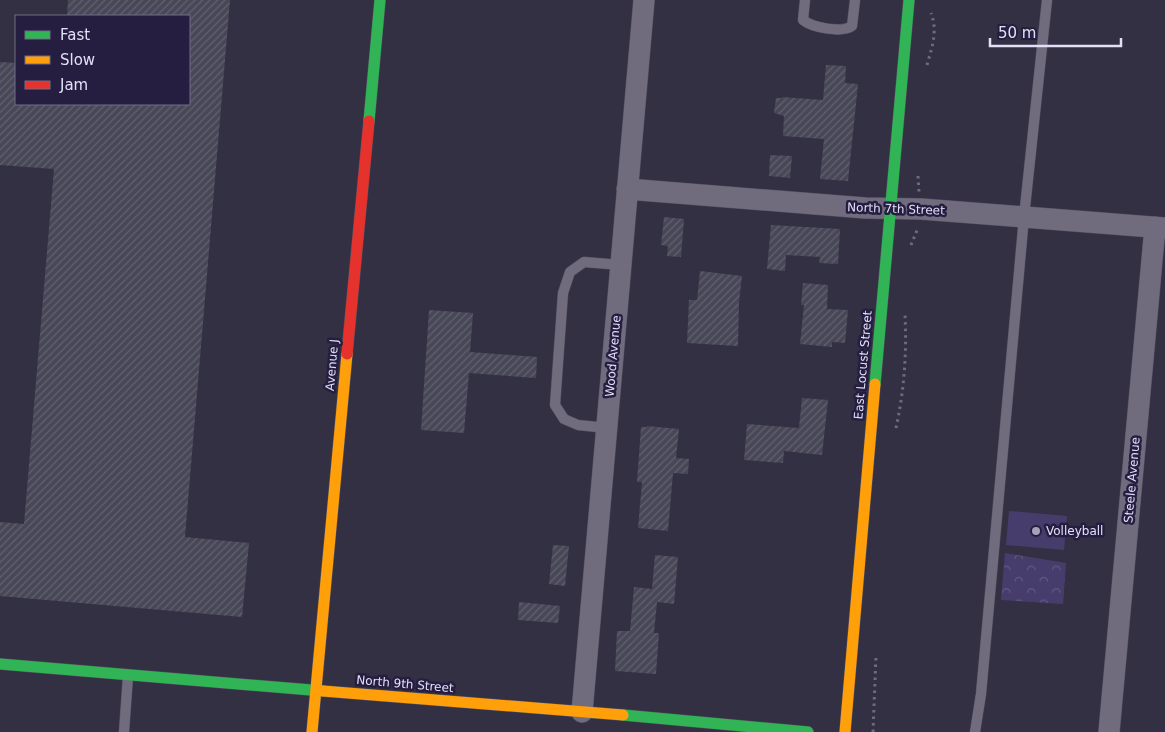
<svg xmlns="http://www.w3.org/2000/svg" width="1165" height="732" font-family="'DejaVu Sans',sans-serif">
  <style>
    .forest { fill: url(#forest-crowns) }
    .garden { fill: #473d6d }
    .building { fill: url(#building-hatch) }
    .lines { fill: none; stroke-linecap: round; stroke-linejoin: round }
    .lane-casing { stroke: #504d5e; stroke-width: 11 }
    .street-casing { stroke: #504d5e; stroke-width: 22 }
    .fast-casing { stroke: #504d5e; stroke-width: 12 }
    .slow-casing { stroke: #504d5e; stroke-width: 12 }
    .jam-casing { stroke: #504d5e; stroke-width: 12 }
    .path { stroke: #6e6c7a; stroke-width: 3; stroke-dasharray: 2.5 4; stroke-linecap: butt }
    .lane { stroke: #706c7d; stroke-width: 10 }
    .street { stroke: #706c7d; stroke-width: 21 }
    .fast { stroke: #30b455; stroke-width: 11 }
    .slow { stroke: #ff9f0a; stroke-width: 11 }
    .jam { stroke: #e5322d; stroke-width: 11 }
    .poi-dot { fill: #a5a2b8; stroke: #261e40; stroke-width: 2 }
    .labels { text-anchor: middle; stroke-width: 5; stroke-linejoin: round; paint-order: stroke }
    .street-label { font-size: 12px; fill: #e2e0f7; stroke: #261e40 }
    .poi-label { font-size: 12px; fill: #e2e0f7; stroke: #261e40; text-anchor: start }
  </style>
  <defs>
    <pattern id="forest-crowns" width="20" height="18" patternUnits="userSpaceOnUse" patternTransform="scale(1.25)"><rect width="20" height="18" fill="#473d6d"/><path d="M2 6a3 3 0 1 1 6 0M12 15a3 3 0 1 1 6 0" fill="none" stroke="#615983"/></pattern>
    <pattern id="building-hatch" width="6" height="6" patternUnits="userSpaceOnUse" patternTransform="scale(1.25)"><rect width="6" height="6" fill="#474757"/><path d="M-1 1l2-2M0 6l6-6M5 7l2-2" fill="none" stroke="#616170"/></pattern>
  </defs>
  <rect width="100%" height="100%" fill="#343043"/>
  <path class="forest" d="M1005 553 1066 563 1063 604 1001 600Z"/>
  <path class="garden" d="M1009 511 1067 516 1064 550 1006 545Z"/>
  <path class="building" d="M68 0H230L185 537 249 543 242 617 0 596V522L24 524 54 169 0 165V62L16 63V104H189V16H67Z
    M826 65 846 66 845 83 858 84 848 181 820 179 824 139 783 136 784 116 774 113 776 98H782V97L823 100Z
    M770 155 792 156 790 178 769 176Z
    M664 217 684 219 681 257 667 256 668 246 661 245Z
    M771 225 840 229 838 264 819 263 820 257 786 255 785 271 767 269Z
    M700 271 742 276 739 302 738 346 687 343 689 300H697Z
    M803 283 828 285 827 309 848 310 845 343 832 342V347L800 344 804 305H801Z
    M429 310 473 313 470 352 537 357 536 378 469 373 464 433 421 430Z
    M802 398 828 400 822 455 784 451 783 463 744 460 747 424 799 428Z
    M647 426 679 429 676 458 689 459 688 474 673 473 668 531 638 528 642 482H637L641 427H647Z
    M553 545 569 546 565 586 549 584Z
    M655 555 678 557 674 604 657 602 654 633H659L656 674 615 671 617 631H630L634 587 652 589Z
    M519 602 560 606 558 623 518 620Z"/>
  <g class="lines">
    <defs>
      <path id="lane" d="M805 0 803 20C813 28 842 33 852 26L855 0
        M607 428 578 425 564 419 555 405 563 293 570 272 584 262 621 265
        M124 732 128 676
        M975 732 981 694 1024 217 1047 0"/>
      <path id="street" d="M627 189 865 208 921 209 1165 228
        M582 712 644 0
        M1109 732 1155 227"/>
      <path id="fast" d="M369 121 380 0
        M875 384 909 0
        M0 664 323 691
        M623 715 808 732"/>
      <path id="slow" d="M323 691 623 715
        M312 732 347 354
        M845 732 875 384"/>
      <path id="jam" d="M347 354 369 121"/>
    </defs>
    <use href="#lane" class="lane-casing"/>
    <use href="#street" class="street-casing"/>
    <use href="#fast" class="fast-casing"/>
    <use href="#slow" class="slow-casing"/>
    <use href="#jam" class="jam-casing"/>
    <path class="path" d="M927 65C932 47 938 31 931 13
      M918 176 919 192
      M911 245 918 228
      M896 428C904 392 907 353 905 315
      M873 732 876 655"/>
    <use href="#lane" class="lane"/>
    <use href="#street" class="street"/>
    <use href="#fast" class="fast"/>
    <use href="#slow" class="slow"/>
    <use href="#jam" class="jam"/>
  </g>
  <circle class="poi-dot" cx="1036" cy="531" r="5"/>
  <g class="labels">
    <g class="street-label">
      <text transform="translate(896 209) rotate(2)" y="4">North 7th Street</text>
      <text transform="translate(613 356) rotate(-85)" y="4">Wood Avenue</text>
      <text transform="translate(332 365) rotate(-85)" y="4">Avenue J</text>
      <text transform="translate(863 365) rotate(-85)" y="4">East Locust Street</text>
      <text transform="translate(1132 480) rotate(-85)" y="4">Steele Avenue</text>
      <text transform="translate(405 684) rotate(5)" y="4">North 9th Street</text>
    </g>
    <g class="poi-label">
      <text x="1046" y="535">Volleyball</text>
    </g>
  </g>
  <rect x="15" y="15" width="175" height="90" fill="#261e40" stroke="#716c89"/>
  <rect x="25" y="31" width="25" height="8" fill="#30b455" stroke="#716c89"/>
  <text x="60" y="40" font-size="15" fill="#e2e0f7">Fast</text>
  <rect x="25" y="56" width="25" height="8" fill="#ff9f0a" stroke="#716c89"/>
  <text x="60" y="65" font-size="15" fill="#e2e0f7">Slow</text>
  <rect x="25" y="81" width="25" height="8" fill="#e5322d" stroke="#716c89"/>
  <text x="60" y="90" font-size="15" fill="#e2e0f7">Jam</text>
  <path d="M990 38v8h131v-8" fill="none" stroke="#e2e0f7" stroke-width="2.5"/>
  <text x="998" y="38" font-size="15" fill="#e2e0f7" stroke="#261e40" stroke-width="4" paint-order="stroke">50 m</text>
</svg>
